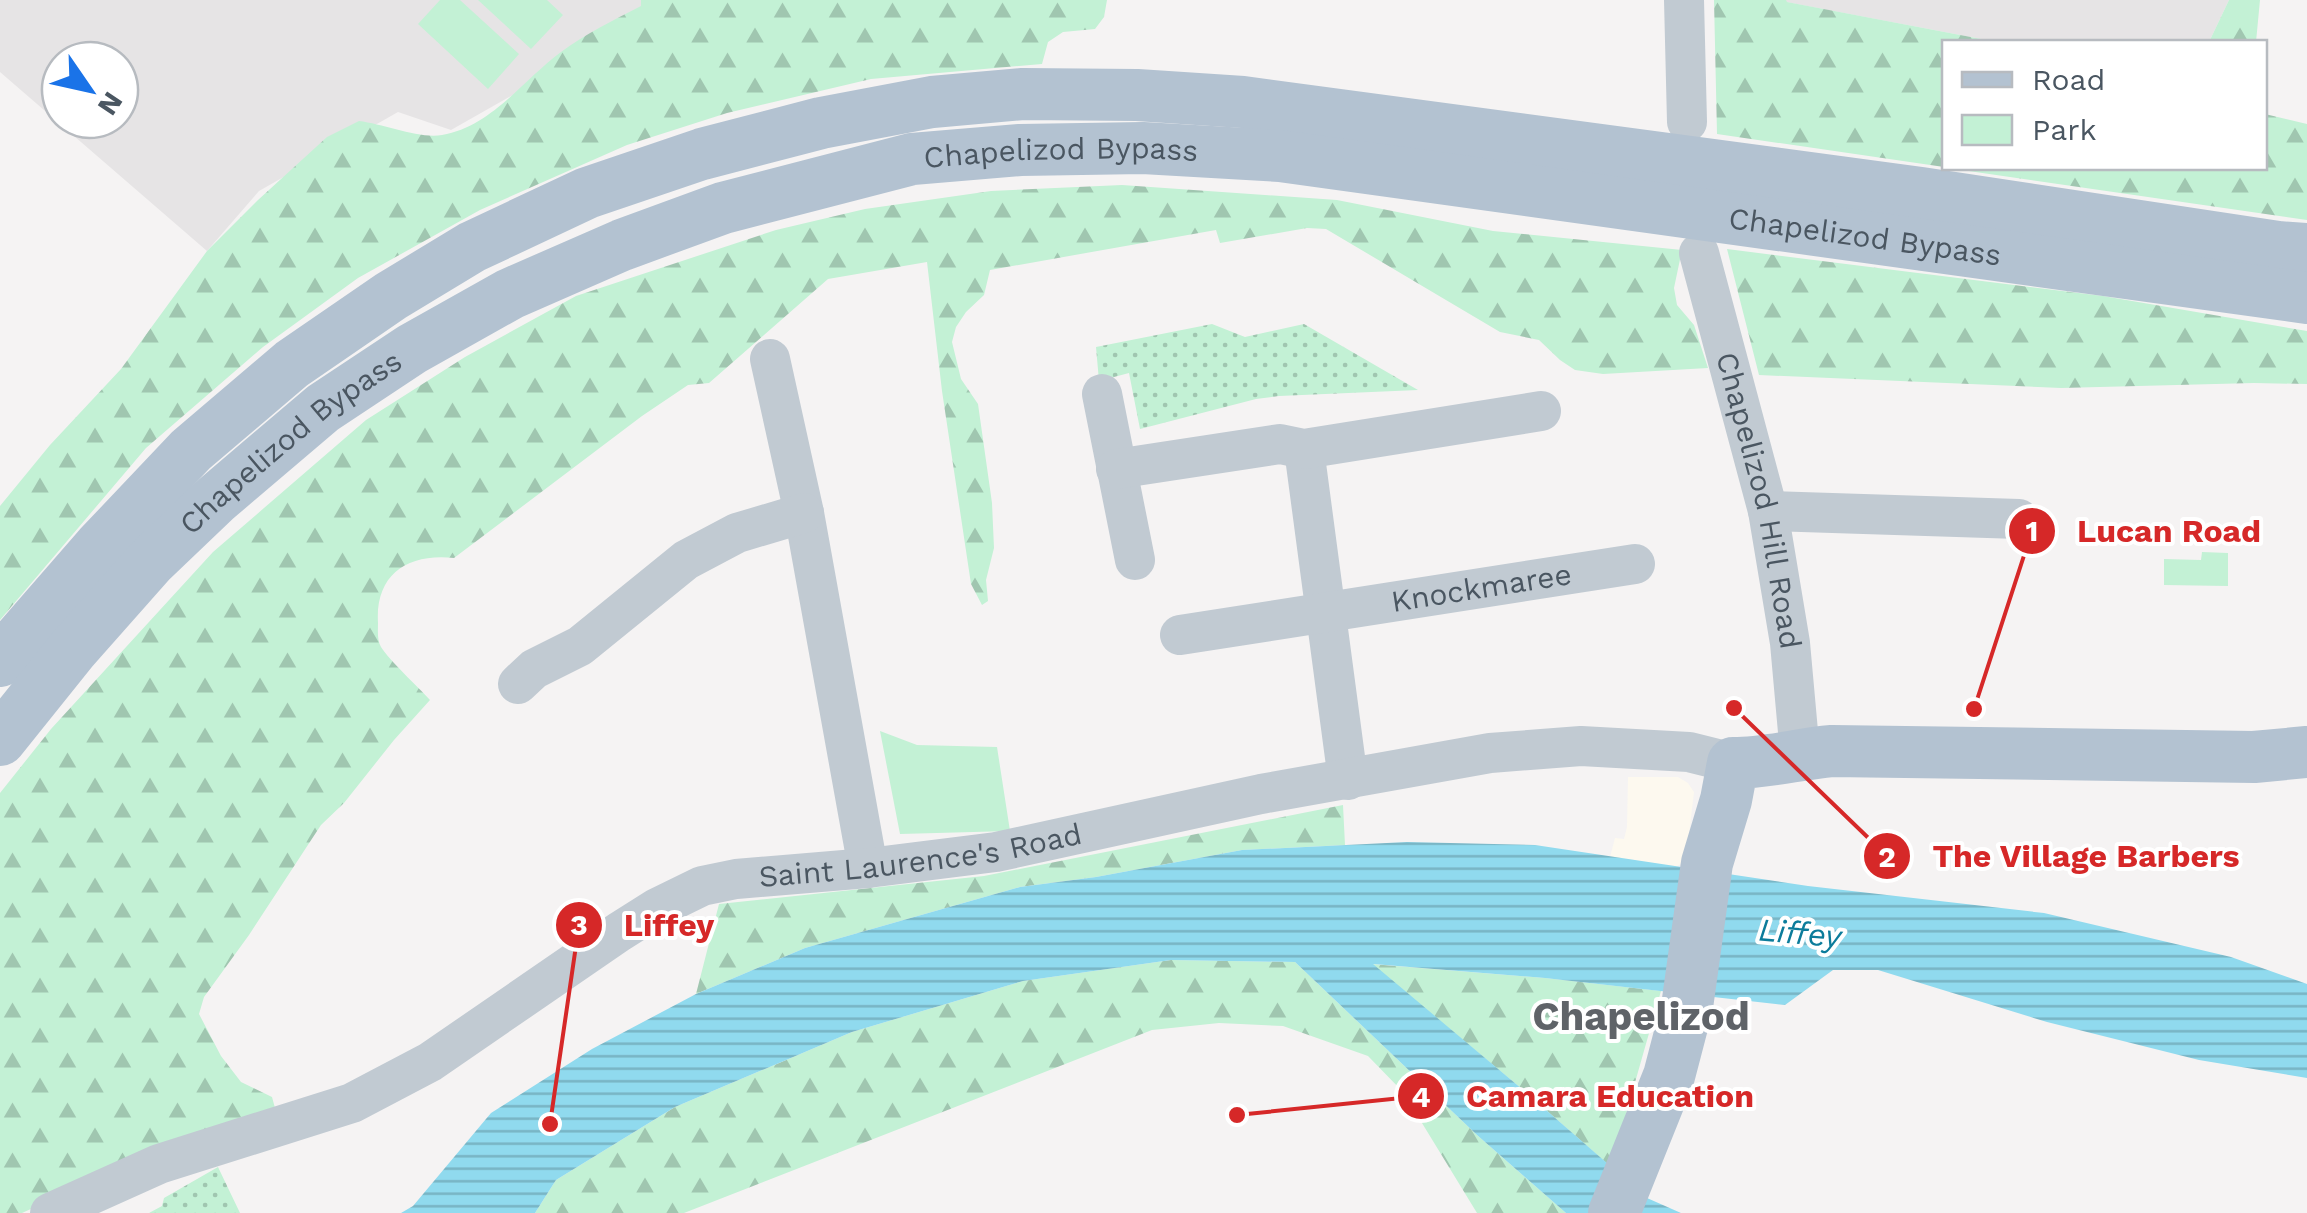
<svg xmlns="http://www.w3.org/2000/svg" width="2307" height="1213" font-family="'Work Sans',sans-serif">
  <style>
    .commercial { fill: #fdf9ef }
    .education { fill: #e6e4e5; fill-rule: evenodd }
    .grass { fill: url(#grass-dots) }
    .forest { fill: url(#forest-firs) }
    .green { fill: #c3f1d5 }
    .water { fill: url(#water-rules) }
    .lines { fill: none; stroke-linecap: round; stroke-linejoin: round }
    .minor { stroke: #c1cad2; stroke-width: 40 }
    .major { stroke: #b3c2d1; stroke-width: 52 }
    .labels { text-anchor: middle; stroke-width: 8; stroke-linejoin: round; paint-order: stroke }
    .street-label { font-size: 30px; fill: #4a5661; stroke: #fff }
    .water-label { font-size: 32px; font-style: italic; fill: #0c7c9b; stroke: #fff }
    .district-label { font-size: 40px; font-weight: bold; fill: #5f6368; stroke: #fff }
    .leader { fill: none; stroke: #d62828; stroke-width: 4 }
    .callout-dot { fill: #d62828; stroke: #fff; stroke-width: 4 }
    .mark-label { font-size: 30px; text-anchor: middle; font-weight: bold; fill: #fff }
    .callout-label { font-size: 32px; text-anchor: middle; font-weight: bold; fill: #d62828; stroke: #fff; stroke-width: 8; stroke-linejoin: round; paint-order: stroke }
  </style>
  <defs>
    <pattern id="grass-dots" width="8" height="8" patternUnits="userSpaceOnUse" patternTransform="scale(2.5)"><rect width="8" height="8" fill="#c3f1d5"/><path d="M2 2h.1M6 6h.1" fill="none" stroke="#a0c6b0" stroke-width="1.8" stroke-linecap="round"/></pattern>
    <pattern id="forest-firs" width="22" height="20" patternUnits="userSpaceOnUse" patternTransform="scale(2.5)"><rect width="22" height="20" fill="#c3f1d5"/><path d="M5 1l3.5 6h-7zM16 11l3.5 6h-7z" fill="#a0c6b0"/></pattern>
    <pattern id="water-rules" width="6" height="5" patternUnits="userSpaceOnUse" patternTransform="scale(2.5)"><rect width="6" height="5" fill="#90daee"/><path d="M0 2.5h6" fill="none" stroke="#78b4c4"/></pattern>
  </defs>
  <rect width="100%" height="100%" fill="#f5f3f3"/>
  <path class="commercial" d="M1628 777H1678L1688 783 1694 792 1686 860 1676 867 1610 857 1615 838 1624 839 1627 827Z"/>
  <path class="education" d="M0 0H680L451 130 398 112 259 191 207 251 0 72ZM60 60H120V120H60Z
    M1786 0H2229L2209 42H1997L1786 2Z"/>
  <path class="grass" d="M1212 324 1245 337 1304 324 1418 390 1279 396 1256 399 1140 429 1129 373 1099 381 1096 347Z
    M218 1167 240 1213H149L162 1206 164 1198Z"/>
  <path class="forest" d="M641 0H1107L1104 17 1095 29 1063 32 1048 42 1042 64 871 79 727 113 627 145 480 210 358 278 263 347 146 448 0 620V506L50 445 121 369 207 251 258 200 327 137 359 121C384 124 419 139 442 135 492 126 523 80 561 52 585 34 614 20 641 6Z
    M1714 0H1786L1787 2 1997 42H1944V167L1717 134Z
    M2229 0H2260L2256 42H2209Z
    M2265 114 2307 124V220L1948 168H2264Z
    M1122 185 1337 200 1493 231 1682 250 1674 288 1677 305 1694 325 1708 368 1603 374 1575 370 1560 360 1539 340 1500 332 1326 229 1307 228 1220 243 1216 230 990 270 984 295 966 312 956 327 952 342 961 379 978 404 992 503 994 548 986 580 988 601 982 605 971 584 942 391 927 262 828 279 709 383 688 385 642 416 454 558C408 553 375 574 378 623 378 631 377 640 381 647 390 661 417 686 430 700L394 740 344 803 321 825 249 935 204 997 199 1014 221 1056 241 1082 272 1097 275 1108 132 1163 22 1213H0V793L51 729 213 552 366 420 465 357 576 296 776 230 865 209 991 191Z
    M1727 249 2103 296 2307 331V384L2254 383 2061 388 1759 375Z
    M1343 805 1345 845 1242 850 1096 877 1020 887 805 948 696 994 719 904 984 876Z
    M1171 960 1295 962 1477 1135 1566 1213H1477L1403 1092 1368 1056 1283 1026 1219 1023 1152 1030 684 1213H535L556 1180 675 1107 852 1032 1023 981Z
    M1371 964 1545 978 1661 991 1611 1167 1522 1089Z"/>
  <path class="green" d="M440 0H460L519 54 488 89 418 24Z
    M478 0H547L563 15 531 49Z
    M2202 552 2228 553V586L2164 585V559L2201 560Z
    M880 731 917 745 997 747 1010 831 900 834Z"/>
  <path class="water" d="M1407 842 1535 845 1808 886 2044 913 2231 957 2307 984V1078L2199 1060 2047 1022 1878 970H1833L1785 1005 1545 978 1373 964 1522 1089 1647 1198 1681 1213H1566L1477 1135 1295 962 1171 960 1023 981 852 1032 675 1107 556 1180 535 1213H401L413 1206 491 1113 592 1049 696 994 805 948 1020 887 1096 877 1242 850Z"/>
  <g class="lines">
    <g class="minor">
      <path d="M1684 0 1687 122"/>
      <path id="s1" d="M1699 253 1768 511 1790 643 1800 754"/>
      <path d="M770 359 804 513 868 868"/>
      <path d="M1102 394 1135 560"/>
      <path d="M1304 449 1348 780"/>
      <path d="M1116 469 1280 444 1304 449 1541 411"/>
      <path d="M1768 511 2019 519"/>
      <path id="s2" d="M1180 635 1635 564"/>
      <path d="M518 684 534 669 580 646 686 560 737 533 804 513"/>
      <path id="s3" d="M50 1213 159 1164 352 1103 430 1062 619 932 657 908 702 886 736 879 868 868 996 852 1261 794 1490 753 1581 746 1689 752 1733 763"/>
    </g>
    <g class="major">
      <path d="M0 661 99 547 191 450 292 364 391 296 472 247 587 193 702 154 821 123 932 102 1023 94 1137 95 1243 102 1921 193 2278 247 2307 249"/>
      <path id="s4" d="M0 740 73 649 150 562 216 499 323 408 412 349 510 294 622 245 723 208 912 159 1020 150 1143 148 1280 156 2307 298"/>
      <path d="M1614 1213 1669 1076 1687 1007 1707 863 1726 800 1733 763C1767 763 1798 754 1832 751L2254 757 2307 752"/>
    </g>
  </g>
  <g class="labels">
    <g class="street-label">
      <text dy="10" stroke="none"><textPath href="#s4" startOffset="1258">Chapelizod Bypass</textPath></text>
      <text dy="10" stroke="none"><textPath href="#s4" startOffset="2068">Chapelizod Bypass</textPath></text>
      <text dy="10" stroke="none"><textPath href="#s4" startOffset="418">Chapelizod Bypass</textPath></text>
      <text dy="10" stroke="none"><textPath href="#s1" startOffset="255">Chapelizod Hill Road</textPath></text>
      <text dy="10" stroke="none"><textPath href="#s2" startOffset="305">Knockmaree</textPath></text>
      <text dy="10" stroke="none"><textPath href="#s3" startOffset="955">Saint Laurence's Road</textPath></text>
    </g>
    <g class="water-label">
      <text transform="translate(1800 933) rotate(5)" y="11">Liffey</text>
    </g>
    <g class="district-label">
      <text x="1641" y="1030">Chapelizod</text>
    </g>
  </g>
  <path class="leader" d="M1974 709L2032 531M1734 708L1887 856M550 1124L579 925M1237 1115L1421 1096"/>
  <g class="callout-dot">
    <circle cx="1974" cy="709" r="10"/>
    <circle cx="1734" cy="708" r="10"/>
    <circle cx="550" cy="1124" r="10"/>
    <circle cx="1237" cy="1115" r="10"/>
    <circle cx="2032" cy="531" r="25"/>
    <circle cx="1887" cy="856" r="25"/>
    <circle cx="579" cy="925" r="25"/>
    <circle cx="1421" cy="1096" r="25"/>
  </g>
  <g class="mark-label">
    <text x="2032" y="541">1</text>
    <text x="1887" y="867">2</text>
    <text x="579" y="935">3</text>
    <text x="1421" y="1107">4</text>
  </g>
  <g class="callout-label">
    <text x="2169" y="542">Lucan Road</text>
    <text x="2086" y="867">The Village Barbers</text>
    <text x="669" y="936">Liffey</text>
    <text x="1610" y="1107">Camara Education</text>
  </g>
  <rect x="1942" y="40" width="325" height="130" fill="#ffffff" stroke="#b7bbc0" stroke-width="2.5"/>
  <rect x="1962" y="72" width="50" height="15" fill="#b3c2d1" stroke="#b7bbc0" stroke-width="2.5"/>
  <text x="2032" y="90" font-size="30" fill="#4a5661">Road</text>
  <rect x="1962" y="115" width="50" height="30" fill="#c3f1d5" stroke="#b7bbc0" stroke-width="2.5"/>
  <text x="2032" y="140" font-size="30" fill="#4a5661">Park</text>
  <g transform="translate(90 90) rotate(124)"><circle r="48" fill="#ffffff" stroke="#b7bbc0" stroke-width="2.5"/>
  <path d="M0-8L18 38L0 25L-18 38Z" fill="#1a73e8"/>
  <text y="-15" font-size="28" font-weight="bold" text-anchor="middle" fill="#4a5661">N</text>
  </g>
</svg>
